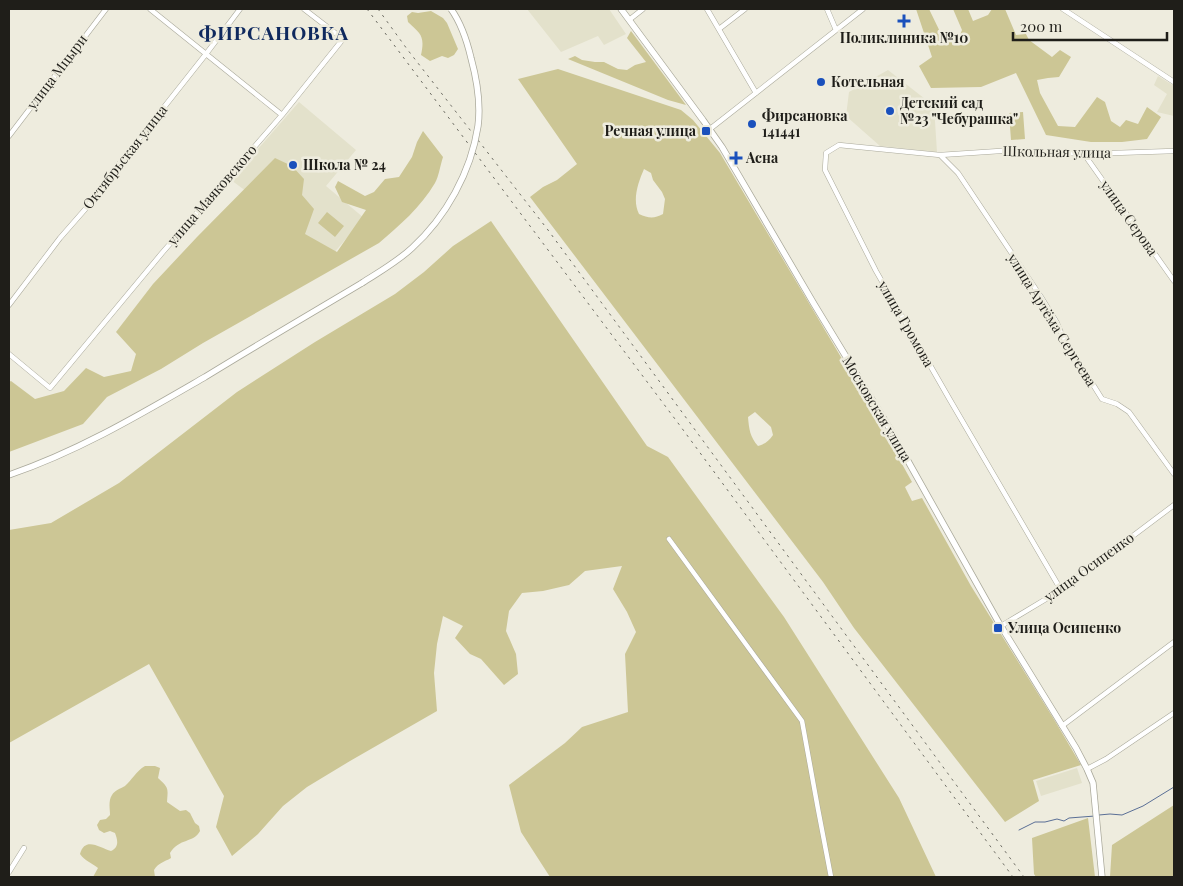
<svg xmlns="http://www.w3.org/2000/svg" width="1183" height="886" font-family="'Playfair Display',serif">
  <style>
    .built { fill: #e3e1cb }
    .green { fill: #ccc695; fill-rule: evenodd }
    .lines { fill: none; stroke-linecap: round; stroke-linejoin: round }
    .stream { stroke: #5a6f96; stroke-width: 1 }
    .minor-casing { stroke: #aaa99b; stroke-width: 5.5 }
    .tertiary-casing { stroke: #aaa99b; stroke-width: 7 }
    .minor { stroke: #fff; stroke-width: 4.5 }
    .tertiary { stroke: #fff; stroke-width: 5.5 }
    .rail { stroke: #717067; stroke-width: 1; stroke-dasharray: 2.5 5; stroke-linecap: butt }
    .tertiary-bridge-casing { stroke: #aaa99b; stroke-width: 7; stroke-linecap: butt }
    .tertiary-bridge { stroke: #fff; stroke-width: 5.5 }
    .poi-dot { fill: #1a50bc; stroke: #eeecde; stroke-width: 2 }
    .labels { text-anchor: middle; stroke-width: 5; stroke-linejoin: round; paint-order: stroke }
    .poi-label { font-size: 14px; font-weight: bold; fill: #1f1e19; stroke: #eeecde; text-anchor: start }
    .street-label { font-size: 14px; fill: #1f1e19; stroke: #eeecde }
    .district-label { font-size: 19px; font-weight: bold; letter-spacing: 1px; fill: #0f295e; stroke: #eeecde }
  </style>
  <rect width="100%" height="100%" fill="#eeecde"/>
  <path class="built" d="M527 9H609L626 34 604 45 598 36 561 52Z
    M888 70 934 106 937 152 880 146 846 116 849 92Z
    M1158 76 1174 86V116L1157 112 1167 94 1154 85Z
    M299 102 356 150 326 186 364 218 332 255 231 180Z
    M1077 768 1082 783 1041 796 1036 781Z"/>
  <path class="green" d="M916 9H929L945 42 960 35 962 30 953 9H968L973 21 988 15 992 9H1005L1016 35 1026 34 1029 40 1052 57 1060 50 1071 57 1059 77 1048 78 1037 80 1040 93 1058 126 1075 127 1097 97 1105 102 1111 121 1120 127 1126 120 1138 124 1147 107 1161 117 1147 139 1122 142H1091L1046 135 1016 73 981 87 931 88 919 66 932 57Z
    M431 11 443 18 447 23 458 49 454 55 448 58 442 56 430 61 421 55C425 36 421 34 408 22L407 16 412 12 418 13Z
    M631 31 686 105 668 100 568 59 575 56 582 60 595 62H604L618 69 627 70 635 65 646 62 627 38Z
    M558 69 681 110 693 120 720 153 867 401 912 482 905 487 912 501 922 498 971 586 1055 721 1081 765 1033 780 1039 801 1005 822 854 628 823 582 530 197 543 187 557 180 577 164 518 79ZM644 169 651 173 653 180 662 192 665 199 663 214C654 219 648 218 639 214 632 200 638 183 644 169ZM755 412 771 427 773 435C769 441 765 444 758 446 750 437 749 429 748 417Z
    M1023 112 1025 139 1011 140 1009 113Z
    M423 131 443 157C440 166 439 176 435 183 421 207 399 226 379 243L203 343 161 369 107 397 83 424 9 452V382L11 381 35 399 64 391 86 368 104 377 131 371 136 354 116 332 153 284 197 237 275 158 292 166 304 179 302 195 314 209 305 234 337 252 366 210 342 202 335 187 338 181 365 196 374 192 385 179 399 177 412 157 417 142Z
    M327 212 344 226 335 237 318 223Z
    M491 221 647 446 668 457 784 617 899 798 936 877H550L521 832 509 785 565 743 582 727 628 712 625 654 636 632 627 612 613 589 622 566 585 571 569 585 543 591 522 593 509 611 506 631 516 654 518 674 504 685 481 659 470 654 455 638 463 626 443 616 437 644 434 673 437 711 350 761 307 787 283 806 258 834 232 856 216 827 224 796 149 664 9 743V530L51 523 119 483 237 392 315 342 395 294 424 272 453 246Z
    M145 766H155L160 768 158 778C169 788 168 788 167 802L180 811 186 810 190 813 195 823 199 826 200 831C194 843 179 838 170 853L171 858C164 862 158 863 154 870L155 877H93L98 868C92 863 85 861 80 854 85 836 100 848 111 851 119 847 118 841 115 833L110 831 104 833 99 830 97 825 100 820 106 819 110 815C110 809 108 801 112 795 115 790 120 789 125 786 132 780 136 771 145 766Z
    M1174 805V877H1110L1112 845Z
    M1088 818 1095 877H1036L1034 874 1032 838Z"/>
  <g class="lines">
    <path class="stream" d="M1099 815 1110 814 1122 815 1143 806 1174 787
      M1019 830 1035 822H1045L1057 819 1064 821 1069 818 1095 816"/>
    <defs>
      <path id="minor" d="M150 9 282 115
        M707 9 756 93
        M827 9 836 30
        M1063 9 1174 82
        M629 20 643 9
        M719 29 745 9
        M710 129 863 9
        M9 136 106 9
        M1084 154 1174 281
        M940 155 958 173 1041 297 1057 323 1062 335 1102 399 1117 404 1129 412 1174 474
        M9 305 60 238 88 206 93 197 206 54 240 9
        M9 354 50 388 162 253 282 115 343 39 304 9
        M669 539 802 721 818 809 831 877
        M1061 590 950 400 876 271 825 170 826 153 839 145 940 155 1015 150 1084 154 1174 151
        M1001 626 1061 590 1174 505
        M1062 726 1174 642
        M1087 769 1106 759 1174 713
        M9 872 24 848"/>
      <path id="tertiary" d="M621 9 703 120 722 147 814 304 890 429 999 623 1076 748 1087 769 1093 783 1102 877
        M9 475C79 451 141 414 205 377 257 345 310 314 362 283"/>
    </defs>
    <use href="#minor" class="minor-casing"/>
    <use href="#tertiary" class="tertiary-casing"/>
    <use href="#minor" class="minor"/>
    <use href="#tertiary" class="tertiary"/>
    <path class="rail" d="M367 9 681 427 1013 877
      M378 9 407 49 548 230 1024 877"/>
    <defs>
      <path id="tertiary-bridge" d="M362 283C379 272 397 262 412 248 446 217 471 172 478 126 481 103 477 80 471 58 467 41 461 23 451 9"/>
    </defs>
    <use href="#tertiary-bridge" class="tertiary-bridge-casing"/>
    <use href="#tertiary-bridge" class="tertiary-bridge"/>
  </g>
  <g class="poi-dot">
    <path d="M901.5 13.5h5v5h5v5h-5v5h-5v-5h-5v-5h5z"/>
    <circle cx="821" cy="82" r="5"/>
    <circle cx="890" cy="111" r="5"/>
    <circle cx="752" cy="124" r="5"/>
    <rect x="701" y="126" width="10" height="10" rx="2.5"/>
    <path d="M733.5 150.5h5v5h5v5h-5v5h-5v-5h-5v-5h5z"/>
    <circle cx="293" cy="165" r="5"/>
    <rect x="993" y="623" width="10" height="10" rx="2.5"/>
  </g>
  <g class="labels">
    <g class="poi-label">
      <text x="904" y="43" text-anchor="middle">Поликлиника №10</text>
      <text x="831" y="87">Котельная</text>
      <text x="900" y="108">Детский сад<tspan x="900" dy="16">№23 "Чебурашка"</tspan></text>
      <text x="762" y="121">Фирсановка<tspan x="762" dy="16">141441</tspan></text>
      <text x="696" y="136" text-anchor="end">Речная улица</text>
      <text x="746" y="163">Асна</text>
      <text x="303" y="170">Школа № 24</text>
      <text x="1008" y="633">Улица Осипенко</text>
    </g>
    <g class="street-label">
      <text transform="translate(57 72) rotate(-53)" y="5">улица Мцыри</text>
      <text transform="translate(1057 152) rotate(1)" y="5">Школьная улица</text>
      <text transform="translate(125 157) rotate(-52)" y="5">Октябрьская улица</text>
      <text transform="translate(212 195) rotate(-49)" y="5">улица Маяковского</text>
      <text transform="translate(1129 218) rotate(55)" y="5">улица Серова</text>
      <text transform="translate(1052 320) rotate(58)" y="5">улица Артёма Сергеева</text>
      <text transform="translate(906 324) rotate(60)" y="5">улица Громова</text>
      <text transform="translate(877 409) rotate(59)" y="5">Московская улица</text>
      <text transform="translate(1089 567) rotate(-36)" y="5">улица Осипенко</text>
    </g>
    <g class="district-label">
      <text x="274" y="40">ФИРСАНОВКА</text>
    </g>
  </g>
  <rect width="1183" height="886" fill="none" stroke="#1f1e19" stroke-width="20"/>
  <path d="M1013 32v8h154v-8" fill="none" stroke="#1f1e19" stroke-width="2.5"/>
  <text x="1020" y="32" font-size="15" fill="#1f1e19" stroke="#eeecde" stroke-width="4" paint-order="stroke">200 m</text>
</svg>
